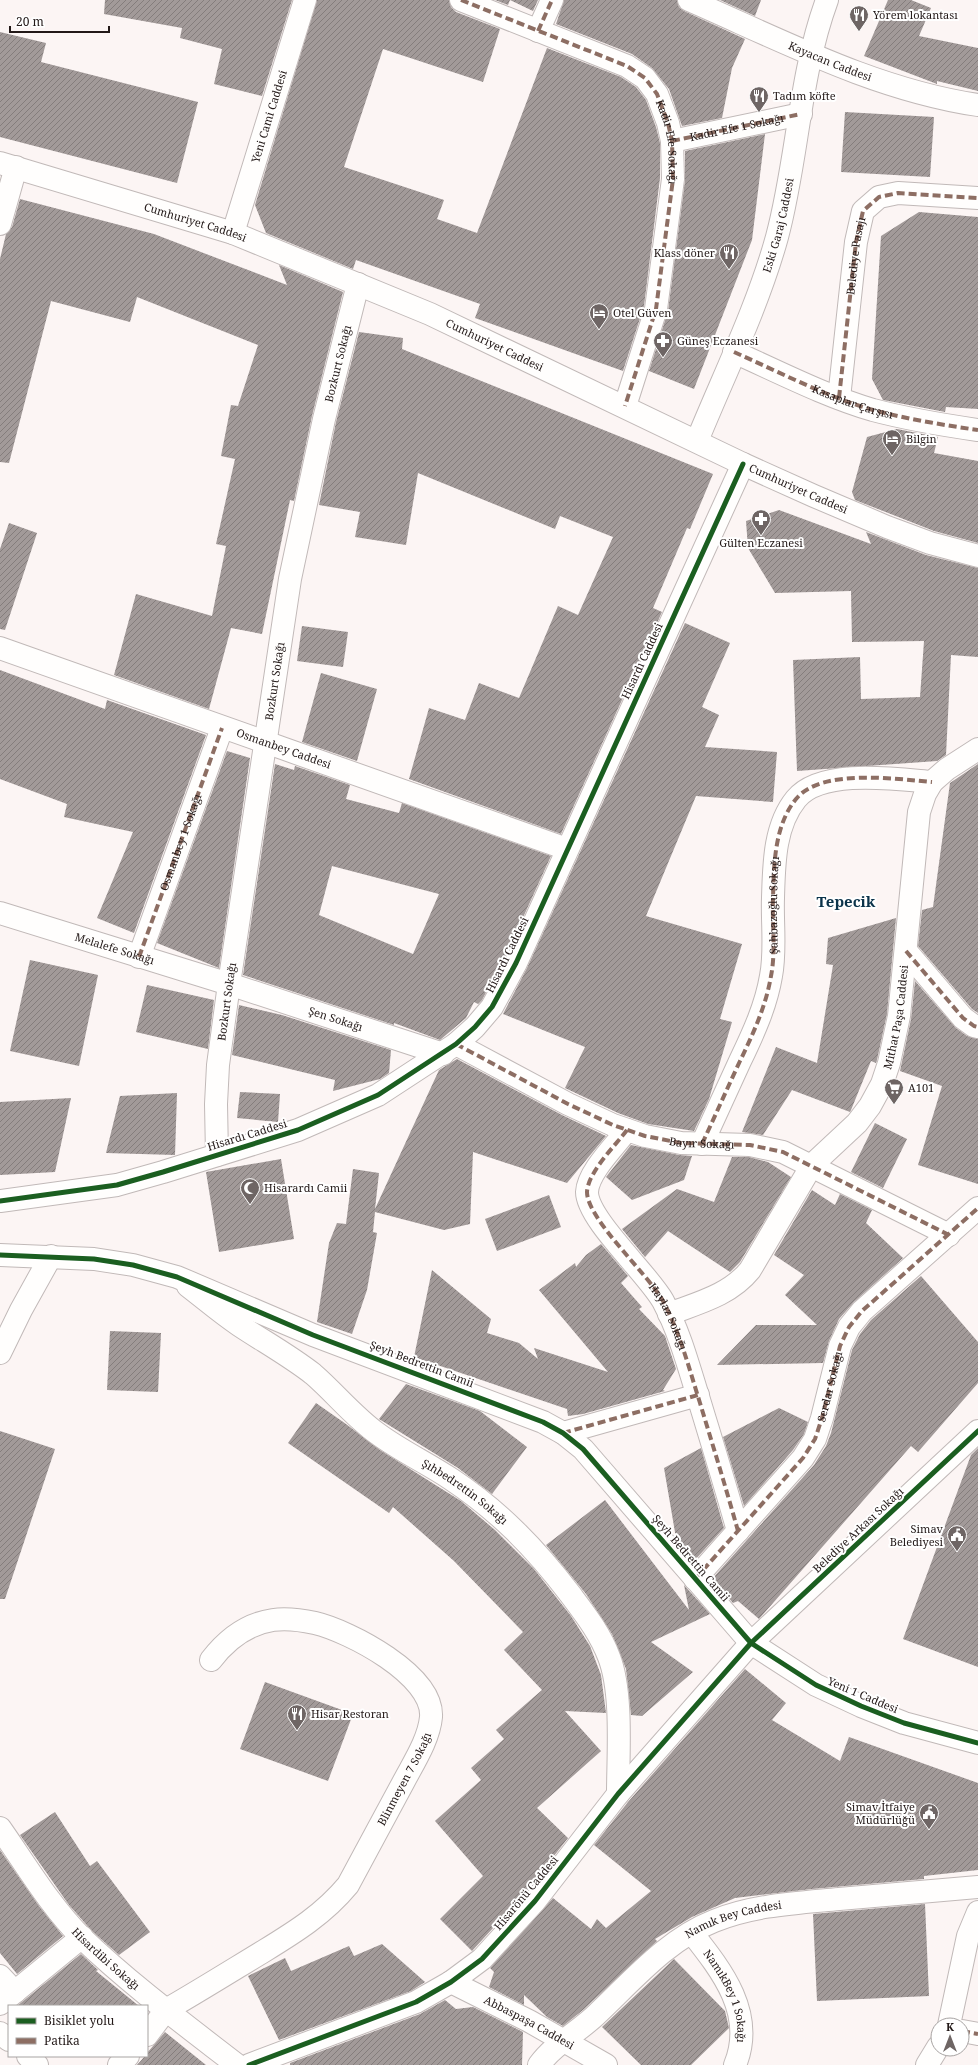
<svg xmlns="http://www.w3.org/2000/svg" width="978" height="2065" font-family="'Noto Serif',serif">
  <style>
    .building { fill: url(#building-hatch); fill-rule: evenodd }
    .lines { fill: none; stroke-linecap: round; stroke-linejoin: round }
    .minor-casing { stroke: #c1b9b8; stroke-width: 24 }
    .tertiary-casing { stroke: #c1b9b8; stroke-width: 24 }
    .secondary-casing { stroke: #c1b9b8; stroke-width: 24 }
    .minor { stroke: #fffefd; stroke-width: 22 }
    .tertiary { stroke: #fffefd; stroke-width: 22 }
    .secondary { stroke: #fffefd; stroke-width: 22 }
    .quiet { stroke: #8d6e63; stroke-width: 4; stroke-dasharray: 8 4; stroke-linecap: butt }
    .cycleway-casing { stroke: #fff; stroke-width: 8 }
    .cycleway { stroke: #1b5e20; stroke-width: 5 }
    .labels { text-anchor: middle; stroke-width: 4; stroke-linejoin: round; paint-order: stroke }
    .poi-label { font-size: 11px; fill: #221817; stroke: #fff; text-anchor: start }
    .street-label { font-size: 11px; fill: #221817; stroke: #fff }
    .district-label { font-size: 15px; font-weight: bold; fill: #0b334a; stroke: #fff }
  </style>
  <defs>
    <pattern id="building-hatch" width="6" height="6" patternUnits="userSpaceOnUse"><rect width="6" height="6" fill="#a29a99"/><path d="M-1 1l2-2M0 6l6-6M5 7l2-2" fill="none" stroke="#847d7c"/></pattern>
  </defs>
  <rect width="100%" height="100%" fill="#fcf5f4"/>
  <path class="building" d="M105 0H292L262 96 214 84 222 49 180 38 182 28 104 14Z
    M317 0H449L451 7 456 12 500 29 483 82 383 49 344 167 444 200 437 219 477 233 547 48 621 77 636 87 646 100 656 127 660 143V178L644 306 623 371 475 318 480 304 356 260 353 269 266 233 255 205Z
    M495 0H538L533 11 510 0 508 5Z
    M564 0H677L679 7 684 11 745 39 732 68 722 118 682 126 669 89 652 68 632 54 556 24Z
    M720 0H761L755 16Z
    M888 0H911L931 8 919 36 978 48V91L937 81V84L864 56Z
    M0 32 46 43 41 62 198 102 177 183 0 137Z
    M845 112 934 117 930 177 841 172Z
    M765 134 752 240 694 389 649 371 668 311 685 180V151Z
    M20 199 154 234 287 285 279 265 343 292 312 416 294 501 290 500 262 634 231 628 209 709 114 675 136 594 212 616 226 546 216 544 235 459 221 456 231 405 238 406 258 345 137 297 130 322 51 301 9 463 0 462V259L6 234 12 227Z
    M919 212 978 217V409L946 407 945 412 883 400 872 379 881 236Z
    M359 332 403 338 402 349 713 474 690 529 687 528 653 608 662 612 561 834 409 779 429 708 465 720 479 683 519 698 558 606 578 615 613 537 560 516 555 529 418 473 406 545 355 537 360 512 319 505 336 422Z
    M897 429 938 437 934 453 978 461V543L934 531 855 500 852 492 867 437Z
    M779 510 871 544 866 532 926 555 978 568V657L951 655 946 755 937 761 797 771 793 660 860 657 861 699 920 697 924 641 852 642 851 591 775 593 748 548 746 521Z
    M9 523 37 533 5 630 0 629V549Z
    M685 623 730 643 702 707 719 715 705 747 777 752 773 802 696 796 646 916 742 944 720 1019 732 1022 709 1099 694 1131 648 1124 618 1113 565 1088 585 1047 503 1014 527 968Z
    M302 626 348 632 343 667 297 661Z
    M0 670 105 709 107 700 206 735 134 933 97 918 133 832 64 817 67 804 0 779Z
    M321 673 377 689 357 761 302 742Z
    M227 751 250 758 219 968 157 943Z
    M275 764 294 770 295 766 350 785 346 799 399 813 402 803 551 856 505 957 482 1000 478 1004 474 1002 466 1018 440 1040 394 1023V1025L243 975ZM332 866 439 894 413 954 319 915Z
    M978 764V1013L972 1009 918 946 922 910 933 907 950 783Z
    M896 918 887 1014 877 1060 876 1063 871 1061 851 1110 850 1112 792 1090 763 1135 742 1132 776 1047 817 1063 833 965 826 964 828 938Z
    M30 960 98 975 79 1066 10 1051Z
    M915 981 956 1028 967 1036 978 1039V1184L918 1165 942 1086 900 1071 911 1019Z
    M147 985 214 1000 208 1049 136 1032Z
    M239 1005 282 1015 391 1050 389 1073 380 1079 333 1091 335 1080 232 1055Z
    M457 1059 562 1115 606 1136 567 1183 473 1152 470 1224 444 1230 375 1212 373 1232 377 1233 367 1290 352 1334 317 1322 329 1243 337 1223 346 1224 353 1169 379 1173 375 1209 439 1070Z
    M240 1092 280 1094 278 1122 237 1118Z
    M177 1093 175 1155 106 1153 120 1096Z
    M71 1098 55 1172 0 1175V1102Z
    M875 1123 907 1139 883 1188 851 1172Z
    M631 1145 679 1155 692 1156 684 1180 632 1200 606 1177Z
    M732 1157H749L768 1162 791 1177 740 1262 730 1272 668 1231 645 1257 622 1229 677 1189 714 1202Z
    M281 1159 294 1239 219 1252 206 1172Z
    M812 1190 835 1205 840 1194 872 1210 866 1223 903 1258 854 1302 839 1319 829 1341 823 1363 717 1365 756 1325H817L785 1295 804 1275 774 1255Z
    M549 1195 561 1227 497 1251 485 1219Z
    M601 1244 628 1276 621 1283 642 1307 639 1309 665 1336 676 1369 663 1390 665 1391 583 1414 568 1416 567 1409 414 1357 432 1270 491 1319 487 1333 519 1343 538 1359 534 1348 608 1372 539 1290 575 1263 576 1267 586 1255Z
    M921 1276 978 1342V1383L918 1452 911 1446 759 1619 738 1601 733 1603 712 1579 814 1465 826 1446 831 1433 852 1350 860 1334 871 1320Z
    M110 1331 161 1333 158 1392 107 1390Z
    M406 1384 480 1411 527 1447 492 1494 458 1468 379 1419Z
    M316 1403 346 1424 380 1450 461 1501 495 1530 534 1569 571 1616 590 1646 601 1675 606 1713 565 1711 601 1751 537 1808 568 1838 525 1893 472 1951 440 1919 483 1876 435 1821 481 1780 471 1768 504 1739 496 1730 542 1690 504 1650 523 1632 454 1561 393 1507 389 1513 288 1443Z
    M779 1408 808 1422 804 1434 793 1450 744 1506 723 1437Z
    M0 1431 55 1449 5 1599H0Z
    M701 1448 724 1528 695 1560 676 1538 664 1468Z
    M978 1448V1667L903 1639 971 1455Z
    M605 1500 689 1610 684 1585 710 1614 651 1642 693 1672 642 1716 631 1715 626 1669 612 1634 586 1594 546 1545Z
    M745 1669 786 1703 772 1720 840 1761 849 1737 978 1783V1870L924 1876V1879L812 1889 735 1898 692 1917 655 1939 657 1941 583 2010 563 2026 547 2017 524 1995V2005L489 1987 494 1972 490 1968 553 1898 591 1929 597 1919 606 1928 651 1891 594 1845 628 1802Z
    M265 1682 353 1714 328 1781 240 1749Z
    M55 1812 90 1866 97 1861 150 1932 119 1955 92 1931 69 1905 20 1835Z
    M0 1850 39 1906 63 1936 17 1974 0 1953Z
    M925 1904 929 1996 817 2001 813 1914Z
    M382 1944 425 1982 411 1991 279 2040 248 1976 285 1958 291 1971 349 1946 354 1956Z
    M81 1954 98 1970 96 1971 139 2006H17Z
    M674 1959 725 2011 729 2028 691 2065H641L602 2027Z
    M445 2000 456 2009 473 2007 523 2032 522 2065H290V2063L420 2014Z
    M165 2032 206 2065H137L145 2056H147V2053Z"/>
  <g class="lines">
    <defs>
      <g id="minor">
        <path id="s1" d="M461 0 627 66 645 78 657 94 668 123 672 141 673 179 656 309 625 406"/>
        <path d="M538 31 552 0"/>
        <path d="M672 141 801 114"/>
        <path id="s2" d="M734 352C779 372 825 396 873 410 907 419 943 425 978 430"/>
        <path id="s3" d="M839 398 856 242 863 211 879 197 898 193 978 198"/>
        <path id="s4" d="M0 913 229 984 443 1054"/>
        <path d="M906 951 963 1018 974 1026 978 1027"/>
        <path id="s5" d="M139 957 222 728"/>
        <path d="M456 1044 568 1104 613 1125 645 1136 681 1143 750 1145 783 1152 949 1235"/>
        <path id="s6" d="M627 1130C615 1146 588 1172 587 1192 587 1219 648 1274 663 1301 680 1333 689 1368 700 1403 713 1446 726 1488 738 1531"/>
        <path d="M702 1144C715 1116 727 1089 740 1061 753 1034 766 1006 771 976 776 951 772 923 773 898 774 865 774 826 796 799 821 768 896 779 932 782"/>
        <path id="s7" d="M217 1155 216 1104 218 1065 229 984 290 579 324 419 358 284"/>
        <path id="s8" d="M188 1286C205 1299 221 1313 239 1325 263 1341 290 1356 313 1374 335 1393 354 1417 378 1434 401 1451 427 1463 451 1479 499 1511 535 1548 570 1594 585 1614 600 1633 609 1657 623 1693 618 1755 618 1794"/>
        <path d="M563 1433 698 1395"/>
        <path id="s9" d="M695 1579 803 1458 815 1439 822 1418 840 1346 849 1327 862 1311 978 1208"/>
        <path d="M751 1643 978 1431"/>
        <path id="s10" d="M0 1828C26 1865 50 1906 82 1938 130 1984 184 2024 237 2065"/>
        <path id="s11" d="M692 1933C722 1971 756 2014 735 2065"/>
        <path d="M0 1976 15 1992"/>
        <path d="M0 2004 82 1937"/>
        <path id="s12" d="M166 2010C199 1991 231 1971 264 1951 295 1932 324 1914 348 1885 367 1850 385 1816 404 1781 414 1762 429 1739 431 1717 434 1675 349 1631 315 1623 301 1620 286 1618 273 1620 246 1624 227 1639 211 1660"/>
        <path d="M949 2025 968 1936 978 1912"/>
        <path d="M962 2031 978 2034"/>
        <path d="M0 2033 9 2040"/>
        <path d="M28 2056 37 2065"/>
        <path d="M927 2065 938 2047"/>
      </g>
      <g id="tertiary">
        <path id="s13" d="M689 0C783 41 876 90 978 105"/>
        <path d="M0 224 16 167"/>
        <path id="s14" d="M233 233 305 0"/>
        <path id="s15" d="M697 441C724 375 758 306 777 237 798 159 799 76 827 0"/>
        <path id="s16" d="M0 648C189 716 378 781 567 849"/>
        <path d="M0 1201 117 1185 163 1172 298 1130 378 1095 456 1044 475 1027 492 1007 516 963 743 464"/>
        <path d="M0 1255 94 1259 133 1265 177 1277 313 1335 543 1422 563 1433 583 1449 751 1643 816 1685 861 1706 904 1723 978 1743"/>
        <path id="s17" d="M669 1314C698 1303 730 1295 750 1270L812 1165 857 1123 870 1106 882 1084 889 1063 899 1016 919 812 925 794 932 782 947 769 978 749"/>
        <path d="M0 1353 21 1310 51 1256"/>
        <path id="s18" d="M451 1982 529 2021 606 2065"/>
        <path d="M147 2035 166 2010"/>
        <path d="M119 2065 128 2056"/>
        <path d="M249 2065 416 2002 451 1982 482 1959 535 1901 618 1794 751 1643"/>
        <path id="s19" d="M539 2065C554 2044 580 2031 598 2013 633 1980 668 1939 714 1921 753 1905 797 1903 839 1899 885 1895 932 1891 978 1887"/>
      </g>
      <g id="secondary">
        <path id="s20" d="M0 163 233 233 430 314 743 464 814 496 887 527 930 543 978 556"/>
      </g>
    </defs>
    <use href="#minor" class="minor-casing"/>
    <use href="#tertiary" class="tertiary-casing"/>
    <use href="#secondary" class="secondary-casing"/>
    <use href="#minor" class="minor"/>
    <use href="#tertiary" class="tertiary"/>
    <use href="#secondary" class="secondary"/>
    <g class="quiet">
      <path d="M461 0 627 66 645 78 657 94 668 123 672 141 673 179 656 309 625 406"/>
      <path d="M538 31 552 0"/>
      <path id="s21" d="M672 141 801 114"/>
      <path d="M734 352C779 372 825 396 873 410 907 419 943 425 978 430"/>
      <path d="M839 398 856 242 863 211 879 197 898 193 978 198"/>
      <path d="M906 951 963 1018 974 1026 978 1027"/>
      <path d="M139 957 222 728"/>
      <path id="s22" d="M456 1044 568 1104 613 1125 645 1136 681 1143 750 1145 783 1152 949 1235"/>
      <path d="M627 1130C615 1146 588 1172 587 1192 587 1219 648 1274 663 1301 680 1333 689 1368 700 1403 713 1446 726 1488 738 1531"/>
      <path id="s23" d="M702 1144C715 1116 727 1089 740 1061 753 1034 766 1006 771 976 776 951 772 923 773 898 774 865 774 826 796 799 821 768 896 779 932 782"/>
      <path d="M563 1433 698 1395"/>
      <path d="M695 1579 803 1458 815 1439 822 1418 840 1346 849 1327 862 1311 978 1208"/>
      <path d="M962 2031 978 2034"/>
    </g>
    <defs>
      <path id="cycleway" d="M0 1201 117 1185 163 1172 298 1130 378 1095 456 1044 475 1027 492 1007 516 963 743 464
        M0 1255 94 1259 133 1265 177 1277 313 1335 543 1422 563 1433 583 1449 751 1643 816 1685 861 1706 904 1723 978 1743
        M249 2065 416 2002 451 1982 482 1959 535 1901 618 1794 751 1643 978 1431"/>
    </defs>
    <use href="#cycleway" class="cycleway-casing"/>
    <use href="#cycleway" class="cycleway"/>
  </g>
  <defs>
    <symbol id="restaurant-pin" viewBox="-11 -11 22 30"><path d="M0 17L-7.5 6A9.5 9.5 0 1 1 7.5 6Z" fill="#6e6564" stroke="#fff"/><path d="M-5-6h1v4h1v-4h1v4h1v-4h1v5L-1.5 .5V6h-2V.5L-5-1ZM5-6V6H3V1.5H1.5Q1.5-4 5-6Z" fill="#fff"/></symbol>
    <symbol id="hotel-pin" viewBox="-11 -11 22 30"><path d="M0 17L-7.5 6A9.5 9.5 0 1 1 7.5 6Z" fill="#6e6564" stroke="#fff"/><path d="M-6-4.5h1.5V1H6V5H4.5V3h-9V5H-6ZM-4 0a1.8 1.8 0 1 1 3.6 0ZM.5 0V-2.5h3Q6-2.5 6 0Z" fill="#fff"/></symbol>
    <symbol id="pharmacy-pin" viewBox="-11 -11 22 30"><path d="M0 17L-7.5 6A9.5 9.5 0 1 1 7.5 6Z" fill="#6e6564" stroke="#fff"/><path d="M-2-6h4v4h4v4h-4v4h-4v-4h-4v-4h4Z" fill="#fff"/></symbol>
    <symbol id="supermarket-pin" viewBox="-11 -11 22 30"><path d="M0 17L-7.5 6A9.5 9.5 0 1 1 7.5 6Z" fill="#6e6564" stroke="#fff"/><path d="M-6-5.5h2.5l.6 2H6L4.5 2H-2.5L-4.4-4H-6ZM-1.5 3.2a1.3 1.3 0 1 0 .1 0ZM3 3.2a1.3 1.3 0 1 0 .1 0Z" fill="#fff"/></symbol>
    <symbol id="mosque-pin" viewBox="-11 -11 22 30"><path d="M0 17L-7.5 6A9.5 9.5 0 1 1 7.5 6Z" fill="#6e6564" stroke="#fff"/><path d="M3.5-4.9A6 6 0 1 0 3.5 4.9A5 5 0 1 1 3.5-4.9Z" fill="#fff"/></symbol>
    <symbol id="civic-pin" viewBox="-11 -11 22 30"><path d="M0 17L-7.5 6A9.5 9.5 0 1 1 7.5 6Z" fill="#6e6564" stroke="#fff"/><path d="M-.6-6.5H3V-4.5H.6V-3L4-1V1h2V6H-6V1h2V-1L-.6-3ZM-1.2 2.5V6h2.4V2.5Z" fill="#fff"/></symbol>
  </defs>
  <g fill-rule="evenodd">
    <use href="#restaurant-pin" x="848" y="4" width="22" height="30"/>
    <use href="#restaurant-pin" x="748" y="85" width="22" height="30"/>
    <use href="#restaurant-pin" x="718" y="242" width="22" height="30"/>
    <use href="#hotel-pin" x="588" y="302" width="22" height="30"/>
    <use href="#pharmacy-pin" x="652" y="330" width="22" height="30"/>
    <use href="#hotel-pin" x="881" y="428" width="22" height="30"/>
    <use href="#pharmacy-pin" x="750" y="508" width="22" height="30"/>
    <use href="#supermarket-pin" x="883" y="1077" width="22" height="30"/>
    <use href="#mosque-pin" x="239" y="1177" width="22" height="30"/>
    <use href="#civic-pin" x="946" y="1524" width="22" height="30"/>
    <use href="#restaurant-pin" x="286" y="1703" width="22" height="30"/>
    <use href="#civic-pin" x="918" y="1802" width="22" height="30"/>
  </g>
  <g class="labels">
    <g class="poi-label">
      <text x="873" y="19">Yörem lokantası</text>
      <text x="773" y="100">Tadım köfte</text>
      <text x="715" y="257" text-anchor="end">Klass döner</text>
      <text x="613" y="317">Otel Güven</text>
      <text x="677" y="345">Güneş Eczanesi</text>
      <text x="906" y="443">Bilgin</text>
      <text x="761" y="547" text-anchor="middle">Gülten Eczanesi</text>
      <text x="908" y="1092">A101</text>
      <text x="264" y="1192">Hisarardı Camii</text>
      <text x="943" y="1533" text-anchor="end">Simav<tspan x="943" dy="13">Belediyesi</tspan></text>
      <text x="311" y="1718">Hisar Restoran</text>
      <text x="915" y="1811" text-anchor="end">Simav İtfaiye<tspan x="915" dy="13">Müdürlüğü</tspan></text>
    </g>
    <g class="street-label">
      <text dy="4" stroke="none"><textPath href="#s13" startOffset="154">Kayacan Caddesi</textPath></text>
      <text dy="4" stroke="none"><textPath href="#s14" startOffset="122">Yeni Cami Caddesi</textPath></text>
      <text dy="4" stroke="none"><textPath href="#s21" startOffset="66">Kadir Efe 1 Sokağı</textPath></text>
      <text dy="4" stroke="none"><textPath href="#s1" startOffset="270">Kadir Efe Sokağı</textPath></text>
      <text dy="4" stroke="none"><textPath href="#s20" startOffset="204">Cumhuriyet Caddesi</textPath></text>
      <text dy="4" stroke="none"><textPath href="#s15" startOffset="231">Eski Garaj Caddesi</textPath></text>
      <text dy="4" stroke="none"><textPath href="#s3" startOffset="143">Belediye Pasajı</textPath></text>
      <text dy="4" stroke="none"><textPath href="#s20" startOffset="528">Cumhuriyet Caddesi</textPath></text>
      <text dy="4" stroke="none"><textPath href="#s7" startOffset="802">Bozkurt Sokağı</textPath></text>
      <text dy="4" stroke="none"><textPath href="#s2" startOffset="129">Kasaplar Çarşısı</textPath></text>
      <text dy="4" stroke="none"><textPath href="#s20" startOffset="864">Cumhuriyet Caddesi</textPath></text>
      <text transform="translate(642 661) rotate(-65)" y="4">Hisardı Caddesi</text>
      <text dy="4" stroke="none"><textPath href="#s7" startOffset="478">Bozkurt Sokağı</textPath></text>
      <text dy="4" stroke="none"><textPath href="#s16" startOffset="301">Osmanbey Caddesi</textPath></text>
      <text dy="4" stroke="none"><textPath href="#s5" startOffset="122">Osmanbey 1 Sokağı</textPath></text>
      <text dy="4" stroke="none"><textPath href="#s23" startOffset="253">Şahbazoğlu Sokağı</textPath></text>
      <text dy="4" stroke="none"><textPath href="#s4" startOffset="120">Melalefe Sokağı</textPath></text>
      <text transform="translate(507 955) rotate(-64)" y="4">Hisardı Caddesi</text>
      <text dy="4" stroke="none"><textPath href="#s7" startOffset="154">Bozkurt Sokağı</textPath></text>
      <text dy="4" stroke="none"><textPath href="#s17" startOffset="392">Mithat Paşa Caddesi</textPath></text>
      <text dy="4" stroke="none"><textPath href="#s4" startOffset="352">Şen Sokağı</textPath></text>
      <text transform="translate(247 1135) rotate(-17)" y="4">Hisardı Caddesi</text>
      <text dy="4" stroke="none"><textPath href="#s22" startOffset="268">Bayır Sokağı</textPath></text>
      <text dy="4" stroke="none"><textPath href="#s6" startOffset="225">Haylaz Sokağı</textPath></text>
      <text transform="translate(422 1364) rotate(21)" y="4">Şeyh Bedrettin Camii</text>
      <text dy="4" stroke="none"><textPath href="#s9" startOffset="239">Serdar Sokağı</textPath></text>
      <text dy="4" stroke="none"><textPath href="#s8" startOffset="346">Şıhbedrettin Sokağı</textPath></text>
      <text transform="translate(858 1530) rotate(-43)" y="4">Belediye Arkası Sokağı</text>
      <text transform="translate(691 1558) rotate(49)" y="4">Şeyh Bedrettin Camii</text>
      <text transform="translate(863 1695) rotate(23)" y="4">Yeni 1 Caddesi</text>
      <text dy="4" stroke="none"><textPath href="#s12" startOffset="342">Blinmeyen 7 Sokağı</textPath></text>
      <text transform="translate(526 1893) rotate(-50)" y="4">Hisarönü Caddesi</text>
      <text dy="4" stroke="none"><textPath href="#s19" startOffset="247">Namık Bey Caddesi</textPath></text>
      <text dy="4" stroke="none"><textPath href="#s10" startOffset="169">Hisardibi Sokağı</textPath></text>
      <text dy="4" stroke="none"><textPath href="#s11" startOffset="73">NamıkBey 1 Sokağı</textPath></text>
      <text dy="4" stroke="none"><textPath href="#s18" startOffset="88">Abbaspaşa Caddesi</textPath></text>
    </g>
    <g class="district-label">
      <text x="846" y="907">Tepecik</text>
    </g>
  </g>
  <rect x="8" y="2005" width="140" height="52" fill="#ffffff" stroke="#a7a3a2"/>
  <rect x="16" y="2018" width="20" height="6" fill="#1b5e20" stroke="#a7a3a2"/>
  <text x="44" y="2025" font-size="12" fill="#221817">Bisiklet yolu</text>
  <rect x="16" y="2038" width="20" height="6" fill="#8d6e63" stroke="#a7a3a2"/>
  <text x="44" y="2045" font-size="12" fill="#221817">Patika</text>
  <g transform="translate(950 2037)"><circle r="19" fill="#ffffff" stroke="#a7a3a2"/>
  <path d="M0-3L7 15L0 10L-7 15Z" fill="#6e6564"/>
  <text y="-6" font-size="11" font-weight="bold" text-anchor="middle" fill="#221817">K</text>
  </g>
  <path d="M10 26v6h99v-6" fill="none" stroke="#221817" stroke-width="2"/>
  <text x="16" y="26" font-size="12" fill="#221817" stroke="#ffffff" stroke-width="3" paint-order="stroke">20 m</text>
</svg>
